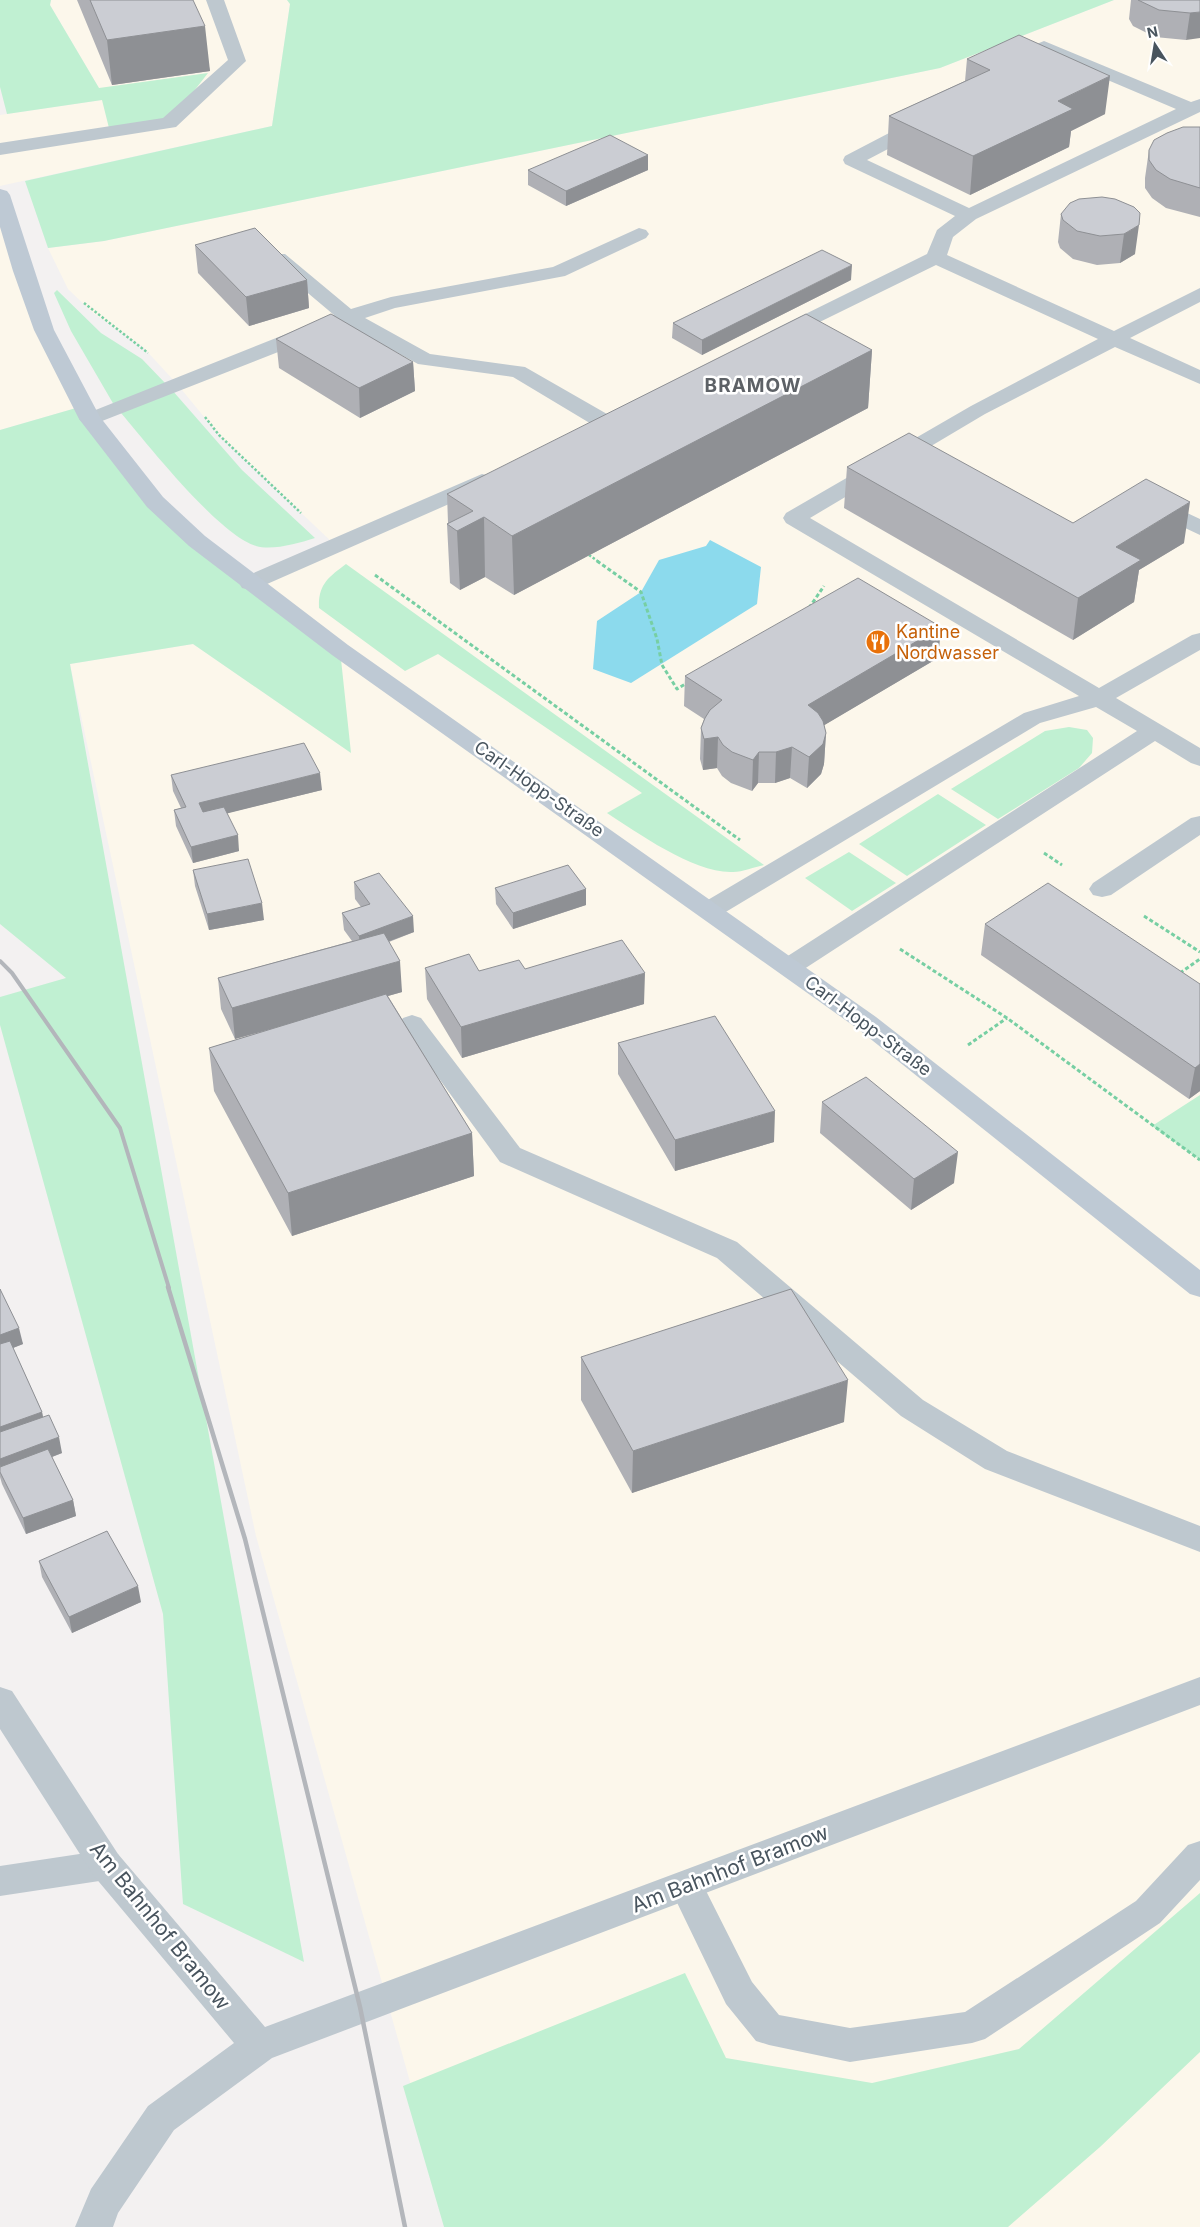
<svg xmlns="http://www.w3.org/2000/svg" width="1200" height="2227" font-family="Inter,sans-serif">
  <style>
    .commercial { fill: #fcf7eb }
    .green { fill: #c0f0d2 }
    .water { fill: #8cdaed }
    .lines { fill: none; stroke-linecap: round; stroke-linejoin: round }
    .path-far1 { stroke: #77cfa3; stroke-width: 2.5; stroke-dasharray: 2.5 2; stroke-linecap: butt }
    .path { stroke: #77cfa3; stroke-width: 3; stroke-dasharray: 4 2.5; stroke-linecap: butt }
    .lane { fill: #bec8cf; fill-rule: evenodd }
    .street { fill: #bec8cf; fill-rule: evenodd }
    .secondary { fill: #bec9d4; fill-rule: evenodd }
    .rail-far1 { stroke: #b3b6bb; stroke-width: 4 }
    .rail { stroke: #b3b6bb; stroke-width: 4.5 }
    .wall { fill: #afb0b5 }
    .shaded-wall { fill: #8e9094 }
    .building { fill: #cbcdd3; stroke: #8e9094 }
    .labels { text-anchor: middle; stroke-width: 5; stroke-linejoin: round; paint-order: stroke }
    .food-label { font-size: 18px; fill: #c56008; stroke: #fff; text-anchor: start }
    .street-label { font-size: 18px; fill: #48545e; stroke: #fff }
    .far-district-label { font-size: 19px; font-weight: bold; letter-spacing: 1px; fill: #5d6166; stroke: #fff }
    .near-street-label { font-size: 21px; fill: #48545e; stroke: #fff }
  </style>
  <rect width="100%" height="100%" fill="#f3f1f1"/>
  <path class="commercial" d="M51 0H287L290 4 272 126 0 186V115L102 100 99 88 50 5Z
    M1114 0H1200V2227H451L256 1536 70 664 193 644 350 752 250 583 334 544 219 435 177 384 143 347 93 313 68 289 48 248 104 241 940 68Z
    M0 195 83 406 0 430Z"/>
  <path class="green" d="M0 0H51L50 5 99 88 208 73 169 123 110 132 102 100 7 114 0 87Z
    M287 0H1114L940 68 104 241 48 248 25 181 272 126 290 4Z
    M57 290 101 333 142 359 166 384 114 405 71 331 54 293Z
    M172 390 242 470 315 538C299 543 272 551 256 546 219 535 148 445 121 413Z
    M83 406 155 502 340 650 351 753 193 644 70 664 304 1962 183 1904 163 1614 0 1025V997L66 978 0 924V430Z
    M346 564 764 865C754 867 743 872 733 872 695 874 638 833 607 813L642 793 438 654 405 671 319 608C318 584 329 577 346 564Z
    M1069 727 1087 730 1093 738 1092 753 1079 768 998 819 951 789 1045 731Z
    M938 794 986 825 907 876 859 844Z
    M849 852 896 883 852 911 805 878Z
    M1200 1095V1160L1152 1126Z
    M1200 1893V2052L1100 2147 1008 2227H444L403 2086 685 1973 726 2058 872 2083 1019 2049Z"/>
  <path class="water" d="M710 540 761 567 757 604 631 683 593 669 597 621 641 592 659 560 706 546Z"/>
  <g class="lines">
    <path class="path-far1" d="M84 303 148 353
      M205 417 219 435 301 513
      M589 555 599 562"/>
    <path class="path" d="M597 561 641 592 657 639 662 665 677 689 687 683
      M375 575 740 840
      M809 608 824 586
      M1044 853 1062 865
      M1144 916 1200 952
      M900 949 1007 1018 1200 1160
      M1180 973 1200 959
      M968 1045 1007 1018"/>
    <path class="lane" d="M206 0H224L246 61 176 127 0 155V143L163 118 228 60Z
      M1044 41 1191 102 1200 99V112L976 219 953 237 947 255 1114 331 1200 288V302L1130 338 1200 370V384L1115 347 985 414 810 518 1099 688 1192 635 1200 633V650L1116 698 1200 748V766L1191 763 1155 741 798 973 789 976 780 973 776 967 780 961 1137 731 1096 707 1040 723 719 916 710 918 701 916 697 910 701 904 1024 713 1079 696 786 523 783 518 786 513 971 406 1098 339 936 265 785 339 778 341 771 339 768 335 771 331 927 254 937 230 955 216 845 164 843 160 845 156 914 120H928L930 124 928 128 867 160 969 208 1176 109 1044 53 1015 66H1003L1000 62 1003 58Z
      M639 228 646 230 649 234 646 238 565 276 395 308 365 318 430 354 525 367 614 418 617 423 614 428 606 429 598 428 513 377 418 364 347 325 97 423 90 425 83 423 79 419 83 415 334 315 271 262 268 258 271 254H285L351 309 391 297 553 267Z
      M482 474 490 476 493 481 490 486 258 588 250 590 242 588 239 583 242 578Z
      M1155 498 1200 519V535L1147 510 1144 505 1147 500Z
      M1200 816V835L1111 895 1102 897 1093 895 1089 889 1093 883 1191 818Z
      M412 1015 421 1018 520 1148 737 1242 923 1400 1007 1451 1200 1526V1552L985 1469 901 1416 717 1258 500 1162 399 1024 403 1018Z
      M1200 1841V1880L1160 1923 985 2039 972 2043 850 2062 769 2045 756 2041 726 2004 669 1886 674 1875 686 1871 698 1875 752 1982 779 2015 850 2028 965 2012 1136 1901 1188 1845Z
      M106 1850 118 1854 123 1865 118 1876 106 1880 0 1896V1866Z"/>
    <path class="street" d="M1200 1677V1705L272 2058 174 2130 118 2213 113 2227H75L91 2189 148 2106 234 2043 94 1876 0 1729V1687L12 1691 118 1854 265 2027Z"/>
    <path class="secondary" d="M0 189 7 191 10 195 54 330 100 417 163 497 205 536 348 645 876 1017 1200 1270V1297L1190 1294 858 1029 332 655 189 546 147 507 79 419 34 330 13 271 0 227Z"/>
    <path class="rail-far1" d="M0 961 12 973 120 1128 169 1288"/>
    <path class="rail" d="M168 1287 245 1539 360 2007 405 2227"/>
  </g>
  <path class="wall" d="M77 0H193L210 71 112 85Z
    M1131 0H1200L1186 40 1155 37 1133 26 1129 19Z
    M967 59 1105 114 1071 131 1069 147 970 195 887 155 889 116 965 81Z
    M1200 127V217L1166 208 1152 198 1145 188V178L1149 150Z
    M648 155V170L566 206 528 185V170Z
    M1115 199 1135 254 1120 263 1097 265 1073 259 1060 248 1058 242 1061 214Z
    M195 245 307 280 309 308 249 326 198 273Z
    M851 280 702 355 672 338 673 323Z
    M276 339 413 362 415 391 360 418 279 368Z
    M872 350 868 408 514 595 485 577 460 590 450 583 447 524 448 523 447 494Z
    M847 467 1073 523 1184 543 1139 570 1134 602 1073 640 844 508Z
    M941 627 938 658 824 725 826 733 824 764 821 774 807 788 790 778 775 783H758L752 791 731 783 722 776 717 768 703 770 700 759 701 728 704 719 684 706 685 676Z
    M171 775 322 790 227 813 239 851 193 863 176 826 174 810 181 808 173 791Z
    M193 870 264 920 209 930 195 886Z
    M354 882 414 932 389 942 402 992 388 996 472 1133 474 1176 292 1236 214 1091 209 1048 271 1029 235 1039 221 1009 218 978 352 941 344 930 342 913 361 907 355 899Z
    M495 888 586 889V905L513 929 496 904Z
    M985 924 1200 984V1091L1189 1099 981 955Z
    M425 968 479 971 525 969 644 1004 462 1058 427 999Z
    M618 1043 774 1142 675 1171 618 1074Z
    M822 1102 954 1183 911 1210 820 1133Z
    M0 1289 23 1344 13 1348 42 1412 43 1417 62 1453 52 1457 73 1500 76 1516 26 1534 2 1484 0 1477Z
    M581 1357 844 1422 632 1493 581 1400Z
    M39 1561 141 1602 72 1633 42 1577Z"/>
  <path class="shaded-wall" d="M1200 12V38L1186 40 1190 13Z
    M205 26 210 71 112 85 107 40Z
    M1110 76 1105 114 1071 131 1069 147 970 195 973 156 1058 101Z
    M648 155V170L566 206V191Z
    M1139 225 1135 254 1120 263 1124 234Z
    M852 265 851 280 702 355V340Z
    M307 280 309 308 249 326 246 297Z
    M872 350 868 408 514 595 512 536Z
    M413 362 415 391 360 418 359 388Z
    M1190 502 1184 543 1139 570 1134 602 1073 640 1078 598 1116 547Z
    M484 517 485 577 460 590 457 531Z
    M941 627 938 658 806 736 808 705Z
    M826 733 824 764 821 774 807 788 809 757Z
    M718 737 717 768 703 770 704 739Z
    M792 747 790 778 775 783 776 752Z
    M759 752 758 783 752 791 753 760Z
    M320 773 322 790 201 820 199 803Z
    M238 835 239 851 193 863 191 847Z
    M586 889V905L513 929V913Z
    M262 903 264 920 209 930 207 914Z
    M413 916 414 932 360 952 359 936Z
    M400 961 402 992 235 1039 232 1008Z
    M645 973 644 1004 462 1058 461 1027Z
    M1200 1064V1091L1189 1099 1195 1068Z
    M775 1111 774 1142 675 1171V1140Z
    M472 1133 474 1176 292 1236 288 1193Z
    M958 1152 954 1183 911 1210 914 1179Z
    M19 1328 23 1344 0 1353V1335Z
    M848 1380 844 1422 632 1493 633 1451Z
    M42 1412 45 1428 0 1444V1427Z
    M59 1437 62 1453 2 1476 0 1465V1459Z
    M73 1500 76 1516 26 1534 23 1518Z
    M138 1586 141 1602 72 1633 69 1617Z"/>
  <path class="building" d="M90 0H193L205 26 107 40Z
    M1138 0H1200V12L1190 13 1159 10Z
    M1019 35 1110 76 1058 101 1073 109 973 156 889 116 990 70 967 59Z
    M1183 127H1200V188L1170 179 1156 170 1149 160V150L1154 140 1167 133Z
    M610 135 648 155 566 191 528 170Z
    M1102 197 1115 199 1134 207 1140 213 1139 225 1124 234 1100 236 1077 231 1063 220 1061 214 1070 203 1079 199Z
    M255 228 307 280 246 297 195 245Z
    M822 250 852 265 702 340 673 323Z
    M331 314 413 362 359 388 276 339Z
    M806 314 872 350 512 536 484 517 457 531 447 524 473 511 447 494Z
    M909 433 1073 523 1146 479 1190 502 1116 547 1141 560 1078 598 847 467Z
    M858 578 941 627 808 705 818 713 823 721 826 733 823 744 809 757 792 747 776 752H759L753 760 732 752 723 745 718 737 704 739 701 728 705 718 710 710 722 700 685 676Z
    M304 743 320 773 199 803 203 812 224 807 238 835 191 847 174 810 186 807 171 775Z
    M248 859 262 903 207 914 193 870Z
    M568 865 586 889 513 913 495 888Z
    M379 873 413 916 359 936 342 913 370 904 354 882Z
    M1048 883 1200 984V1064L1195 1068 985 924Z
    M384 933 400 961 232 1008 218 978Z
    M622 940 645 973 461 1027 425 968 469 954 479 971 519 960 525 969Z
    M386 994 472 1133 288 1193 209 1048Z
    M715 1016 775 1111 675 1140 618 1043Z
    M866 1077 958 1152 914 1179 822 1102Z
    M0 1289 19 1328 0 1335Z
    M791 1289 848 1380 633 1451 581 1357Z
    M10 1341 42 1412 0 1427V1344Z
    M49 1415 59 1437 0 1459V1432Z
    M48 1449 73 1500 23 1518 0 1472V1467Z
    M107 1531 138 1586 69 1617 39 1561Z"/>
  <defs>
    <symbol id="restaurant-disc" viewBox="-11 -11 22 22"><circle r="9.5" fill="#e8710a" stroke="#fff"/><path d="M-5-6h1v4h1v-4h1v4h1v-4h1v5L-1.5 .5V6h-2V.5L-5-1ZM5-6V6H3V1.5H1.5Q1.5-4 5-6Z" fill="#fff"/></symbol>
  </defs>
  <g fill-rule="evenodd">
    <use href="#restaurant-disc" x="864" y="628" width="28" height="28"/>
  </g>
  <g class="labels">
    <g class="food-label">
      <text x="896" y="638">Kantine<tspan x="896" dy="21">Nordwasser</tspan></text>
    </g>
    <g class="street-label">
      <text transform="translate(539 789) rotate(35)" y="6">Carl-Hopp-Straße</text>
      <text transform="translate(868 1026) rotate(37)" y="6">Carl-Hopp-Straße</text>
    </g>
    <g class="far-district-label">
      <text x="753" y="392">BRAMOW</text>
    </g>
    <g class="near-street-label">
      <text transform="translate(730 1869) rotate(-21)" y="7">Am Bahnhof Bramow</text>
      <text transform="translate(160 1926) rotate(51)" y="7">Am Bahnhof Bramow</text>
    </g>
  </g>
  <g transform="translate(1155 45) rotate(348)" stroke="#ffffff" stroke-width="4" paint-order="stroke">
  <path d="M0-4L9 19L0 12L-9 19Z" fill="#48545e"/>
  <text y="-8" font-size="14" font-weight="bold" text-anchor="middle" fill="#48545e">N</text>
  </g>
</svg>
